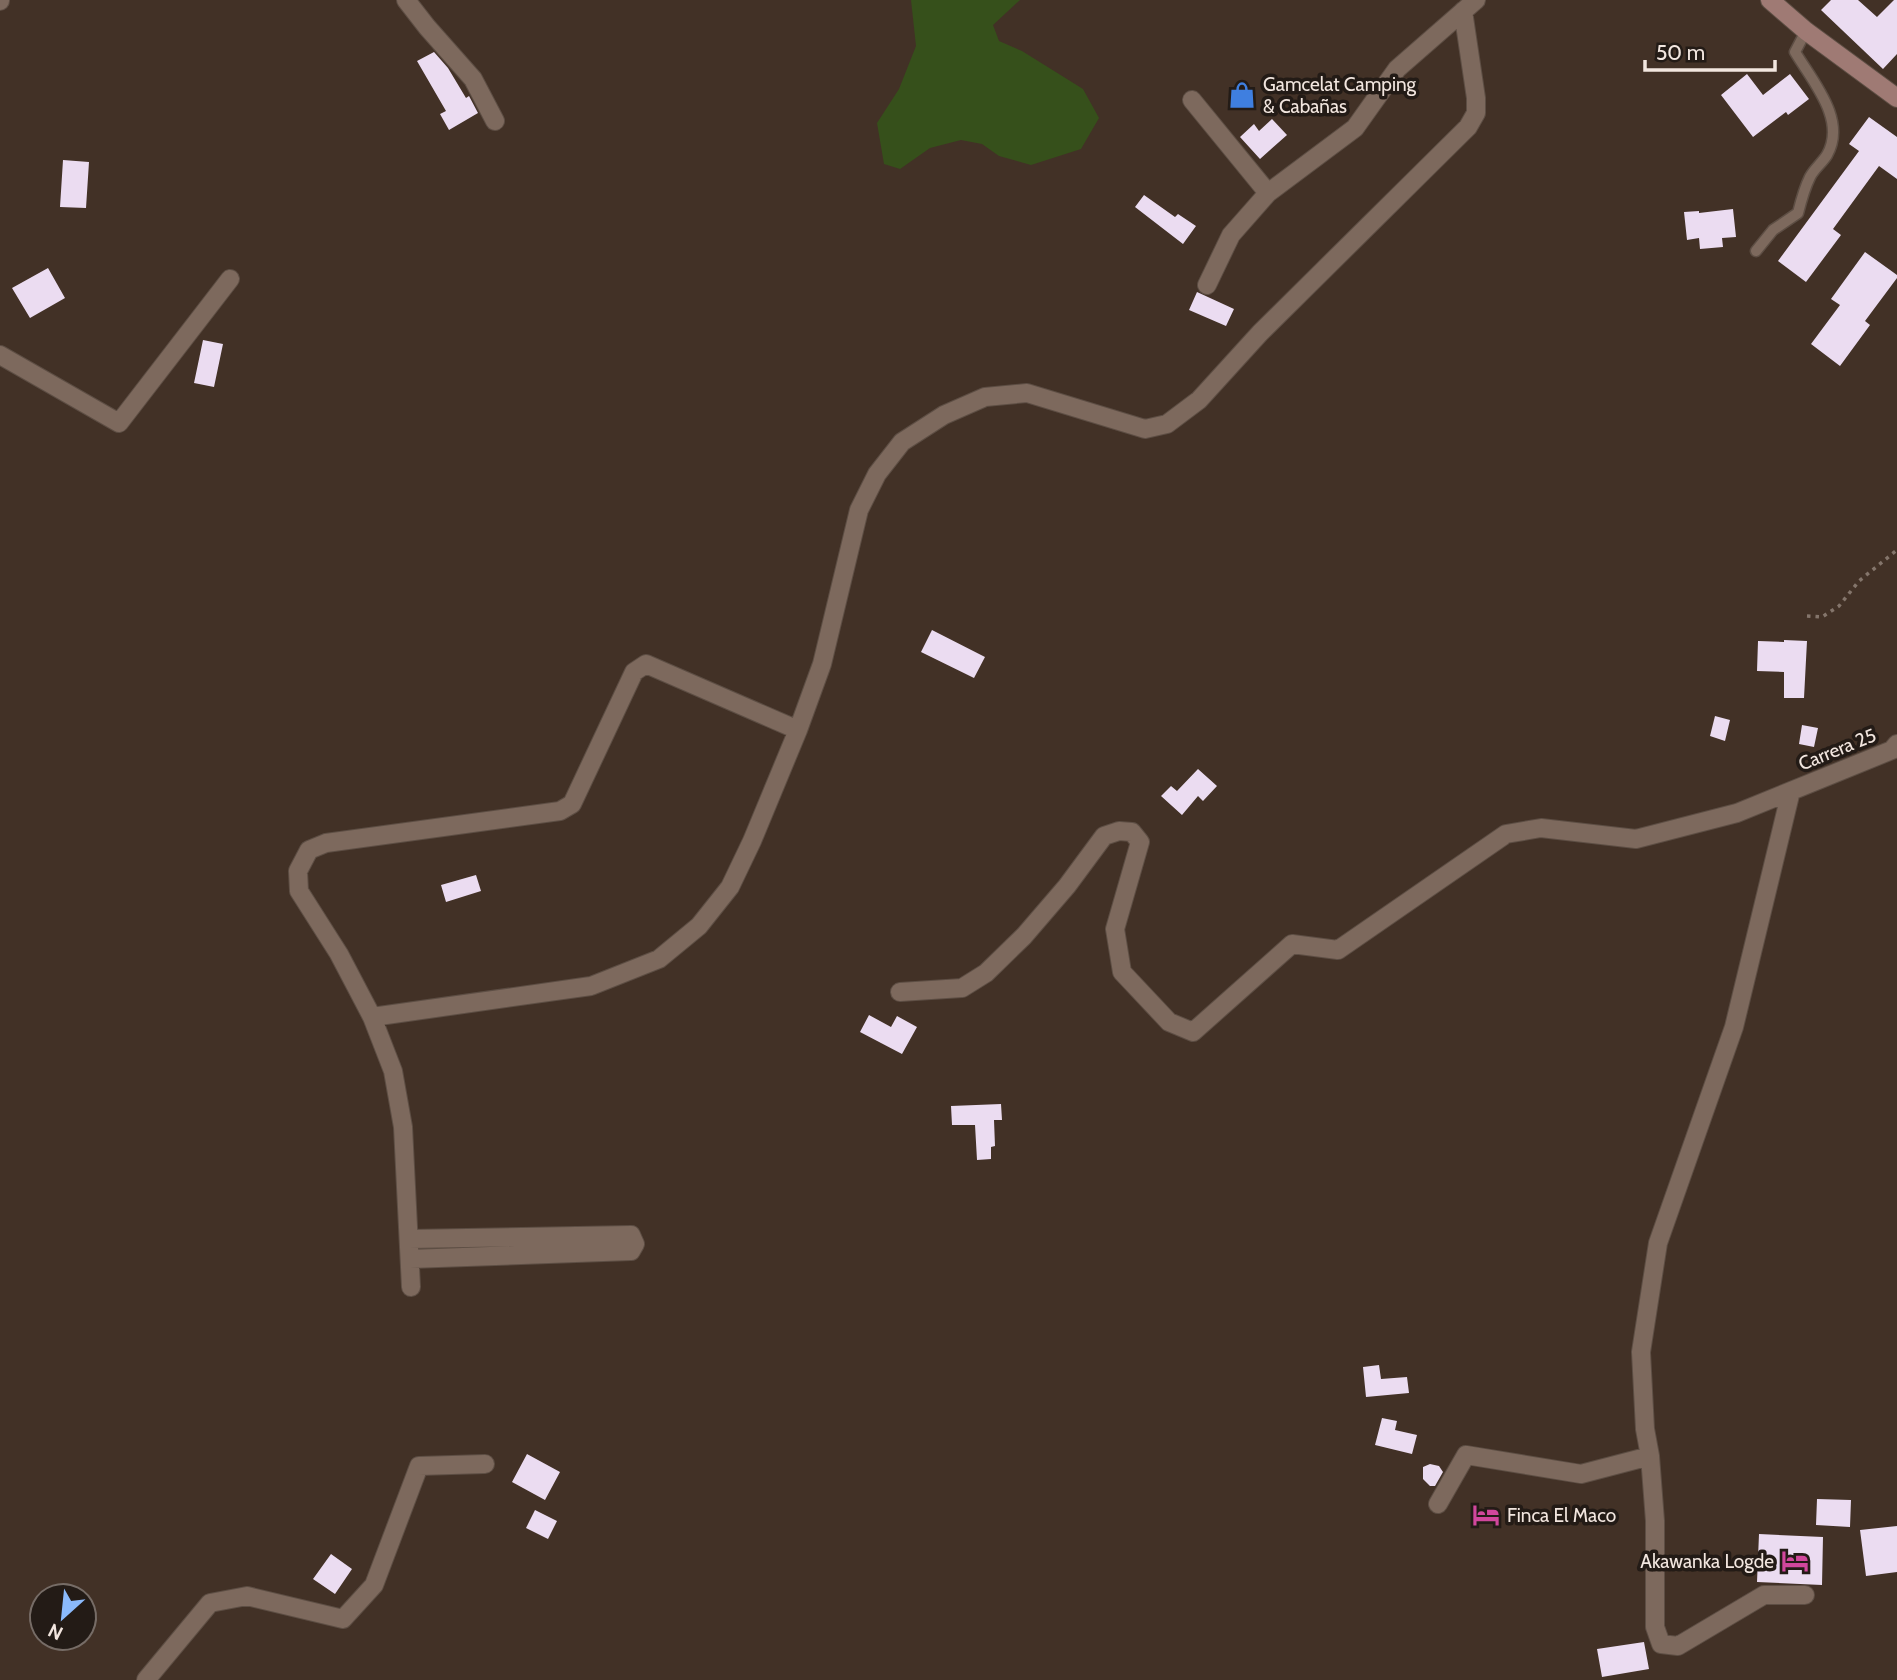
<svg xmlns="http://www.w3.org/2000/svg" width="1897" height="1680" font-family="Cabin,sans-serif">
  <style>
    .green { fill: #36501b }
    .building { fill: #ebdcf1 }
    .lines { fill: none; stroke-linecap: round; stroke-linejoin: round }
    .lane-casing { stroke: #5d4e44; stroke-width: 13 }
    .street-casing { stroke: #5d4e44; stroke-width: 20 }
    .secondary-casing { stroke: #5d4e44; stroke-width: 20 }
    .path { stroke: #84756b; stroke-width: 3.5; stroke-dasharray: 3.5 5; stroke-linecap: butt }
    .lane { stroke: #7d695d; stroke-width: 10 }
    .street { stroke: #7d695d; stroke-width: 18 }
    .secondary { stroke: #9f7a74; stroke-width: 18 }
    .labels { text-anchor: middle; stroke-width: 7; stroke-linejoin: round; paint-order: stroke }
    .poi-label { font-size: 19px; fill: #f2e6df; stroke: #231b16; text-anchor: start }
    .street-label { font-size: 19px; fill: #f2e6df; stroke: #231b16 }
  </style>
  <rect width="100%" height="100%" fill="#423126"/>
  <path class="green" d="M911 0H1020L993 25 999 41 1022 51 1083 89 1099 118 1081 149 1031 165 999 156 982 144 961 140 930 148 900 169 884 164 877 123 899 89 916 46Z"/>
  <path class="building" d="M1831 0H1858L1877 17 1894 0H1897V54L1883 69 1821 10Z
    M434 52 448 68 466 98 469 96 478 113 449 130 440 114 446 111 417 61Z
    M1747 74 1763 95 1790 74 1809 99 1788 115 1786 112 1753 137 1721 95Z
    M1869 117 1897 137V179L1879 166 1833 229 1841 235 1806 282 1778 261 1859 151 1849 144Z
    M1272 119 1287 135 1260 159 1240 137 1254 124 1259 131Z
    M63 160 89 162 86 208 60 207Z
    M1144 195 1175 217 1178 214 1196 226 1183 244 1135 207Z
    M1733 209 1736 237 1722 238 1723 247 1700 249 1699 238 1687 240 1684 212 1699 211V213Z
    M1865 252 1897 275V278L1865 321 1870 325 1840 366 1811 344 1840 305 1831 299Z
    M48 268 65 298 30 318 12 288Z
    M1197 292 1234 309 1226 326 1189 310Z
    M203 340 223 344 214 387 194 383Z
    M932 630 985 657 974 678 921 652Z
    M1784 640 1807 641 1804 698H1784V672L1757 671 1758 641 1784 642Z
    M1715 716 1730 720 1725 741 1710 736Z
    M1802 725 1818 728 1814 747 1799 744Z
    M1198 769 1217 786 1203 801 1198 796 1182 815 1161 796 1171 786 1177 791Z
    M476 875 481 891 446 902 441 885Z
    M869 1015 891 1027 897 1016 917 1027 902 1054 860 1032Z
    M1001 1104 1002 1120H994L995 1146 991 1147V1159L977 1160 975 1125H952L951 1106Z
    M1379 1365 1381 1379 1407 1377 1409 1393 1366 1397 1363 1367Z
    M1382 1418 1397 1421 1395 1430 1417 1435 1412 1454 1375 1445Z
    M527 1454 560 1472 545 1500 512 1482Z
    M1430 1464 1439 1466 1443 1472 1435 1486H1430L1423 1479V1467Z
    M1817 1499 1851 1500 1850 1527 1816 1525Z
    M535 1510 557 1521 548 1539 526 1528Z
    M1897 1526V1572L1866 1576 1860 1530Z
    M1759 1534 1823 1537 1822 1585 1757 1582Z
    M331 1554 352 1569 335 1594 313 1579Z
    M1644 1642 1649 1669 1602 1677 1597 1649Z"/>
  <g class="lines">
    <defs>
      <path id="lane" d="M1756 251 1773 230 1798 213C1801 201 1804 189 1810 177 1814 169 1822 163 1827 155 1847 120 1813 82 1795 52L1806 31"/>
      <path id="street" d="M406 0 427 27 473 79 495 121
        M0 1V0
        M1192 100 1268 193
        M1207 285 1231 235 1268 193 1355 128 1397 69 1476 0
        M0 355 119 423 230 279
        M1791 791 1734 1027 1658 1243 1641 1352 1645 1429 1650 1456 1655 1521V1627L1661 1644 1678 1646 1764 1595H1805
        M900 992 962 988 986 973 1024 936 1067 886 1104 836 1119 831 1132 832 1140 842 1115 929 1122 972 1169 1022 1193 1032 1292 944 1338 950 1506 834 1541 828 1636 839 1737 813 1892 750 1897 744
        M372 1017 591 986 659 959 699 926 730 887 752 841 798 730 822 664 859 510 877 474 902 442 944 415 985 397 1027 393 1145 429 1167 424 1199 400 1260 333 1468 127 1476 113V98L1463 11
        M409 1239 631 1235 635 1244 631 1251 410 1259
        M411 1287 403 1127 393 1071 372 1017 339 954 299 891 298 871 309 850 326 843 560 811 572 804 634 672 646 664 798 730
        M1438 1504 1466 1455 1581 1474 1650 1456
        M146 1680 210 1603 247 1596 343 1619 374 1585 419 1466 485 1464"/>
      <path id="secondary" d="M1770 0 1806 31 1897 98"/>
    </defs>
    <use href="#lane" class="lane-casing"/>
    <use href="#street" class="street-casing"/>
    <use href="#secondary" class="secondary-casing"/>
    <path class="path" d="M1807 616 1822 617 1839 606 1859 581 1897 550"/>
    <use href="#lane" class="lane"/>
    <use href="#street" class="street"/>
    <use href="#secondary" class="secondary"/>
  </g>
  <defs>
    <symbol id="shop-bare" viewBox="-9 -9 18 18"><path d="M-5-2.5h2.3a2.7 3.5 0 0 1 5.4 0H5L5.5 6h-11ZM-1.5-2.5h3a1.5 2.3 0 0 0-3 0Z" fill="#3f7fe0" stroke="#231b16" stroke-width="2.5" paint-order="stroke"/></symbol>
    <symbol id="hotel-bare" viewBox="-9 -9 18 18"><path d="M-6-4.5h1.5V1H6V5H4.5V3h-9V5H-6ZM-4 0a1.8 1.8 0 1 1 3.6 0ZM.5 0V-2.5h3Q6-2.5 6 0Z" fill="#d1479c" stroke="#231b16" stroke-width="2.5" paint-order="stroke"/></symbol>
  </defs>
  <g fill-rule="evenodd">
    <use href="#shop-bare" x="1223" y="76" width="38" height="38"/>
    <use href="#hotel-bare" x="1467" y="1496" width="38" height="38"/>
    <use href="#hotel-bare" x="1776" y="1542" width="38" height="38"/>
  </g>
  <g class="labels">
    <g class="poi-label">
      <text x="1263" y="91">Gamcelat Camping<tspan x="1263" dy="22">&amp; Cabañas</tspan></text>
      <text x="1507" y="1522">Finca El Maco</text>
      <text x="1774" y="1568" text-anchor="end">Akawanka Logde</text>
    </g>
    <g class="street-label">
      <text transform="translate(1837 749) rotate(-22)" y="7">Carrera 25</text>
    </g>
  </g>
  <g transform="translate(63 1617) rotate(207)"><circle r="33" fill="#231b16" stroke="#766c66" stroke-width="2"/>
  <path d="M0-5L12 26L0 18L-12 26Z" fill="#8bbafc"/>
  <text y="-10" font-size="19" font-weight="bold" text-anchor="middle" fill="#f2e6df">N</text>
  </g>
  <path d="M1645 60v10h130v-10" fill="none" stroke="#f2e6df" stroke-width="3.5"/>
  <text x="1656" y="60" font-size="21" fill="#f2e6df" stroke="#231b16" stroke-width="5" paint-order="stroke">50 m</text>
</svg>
